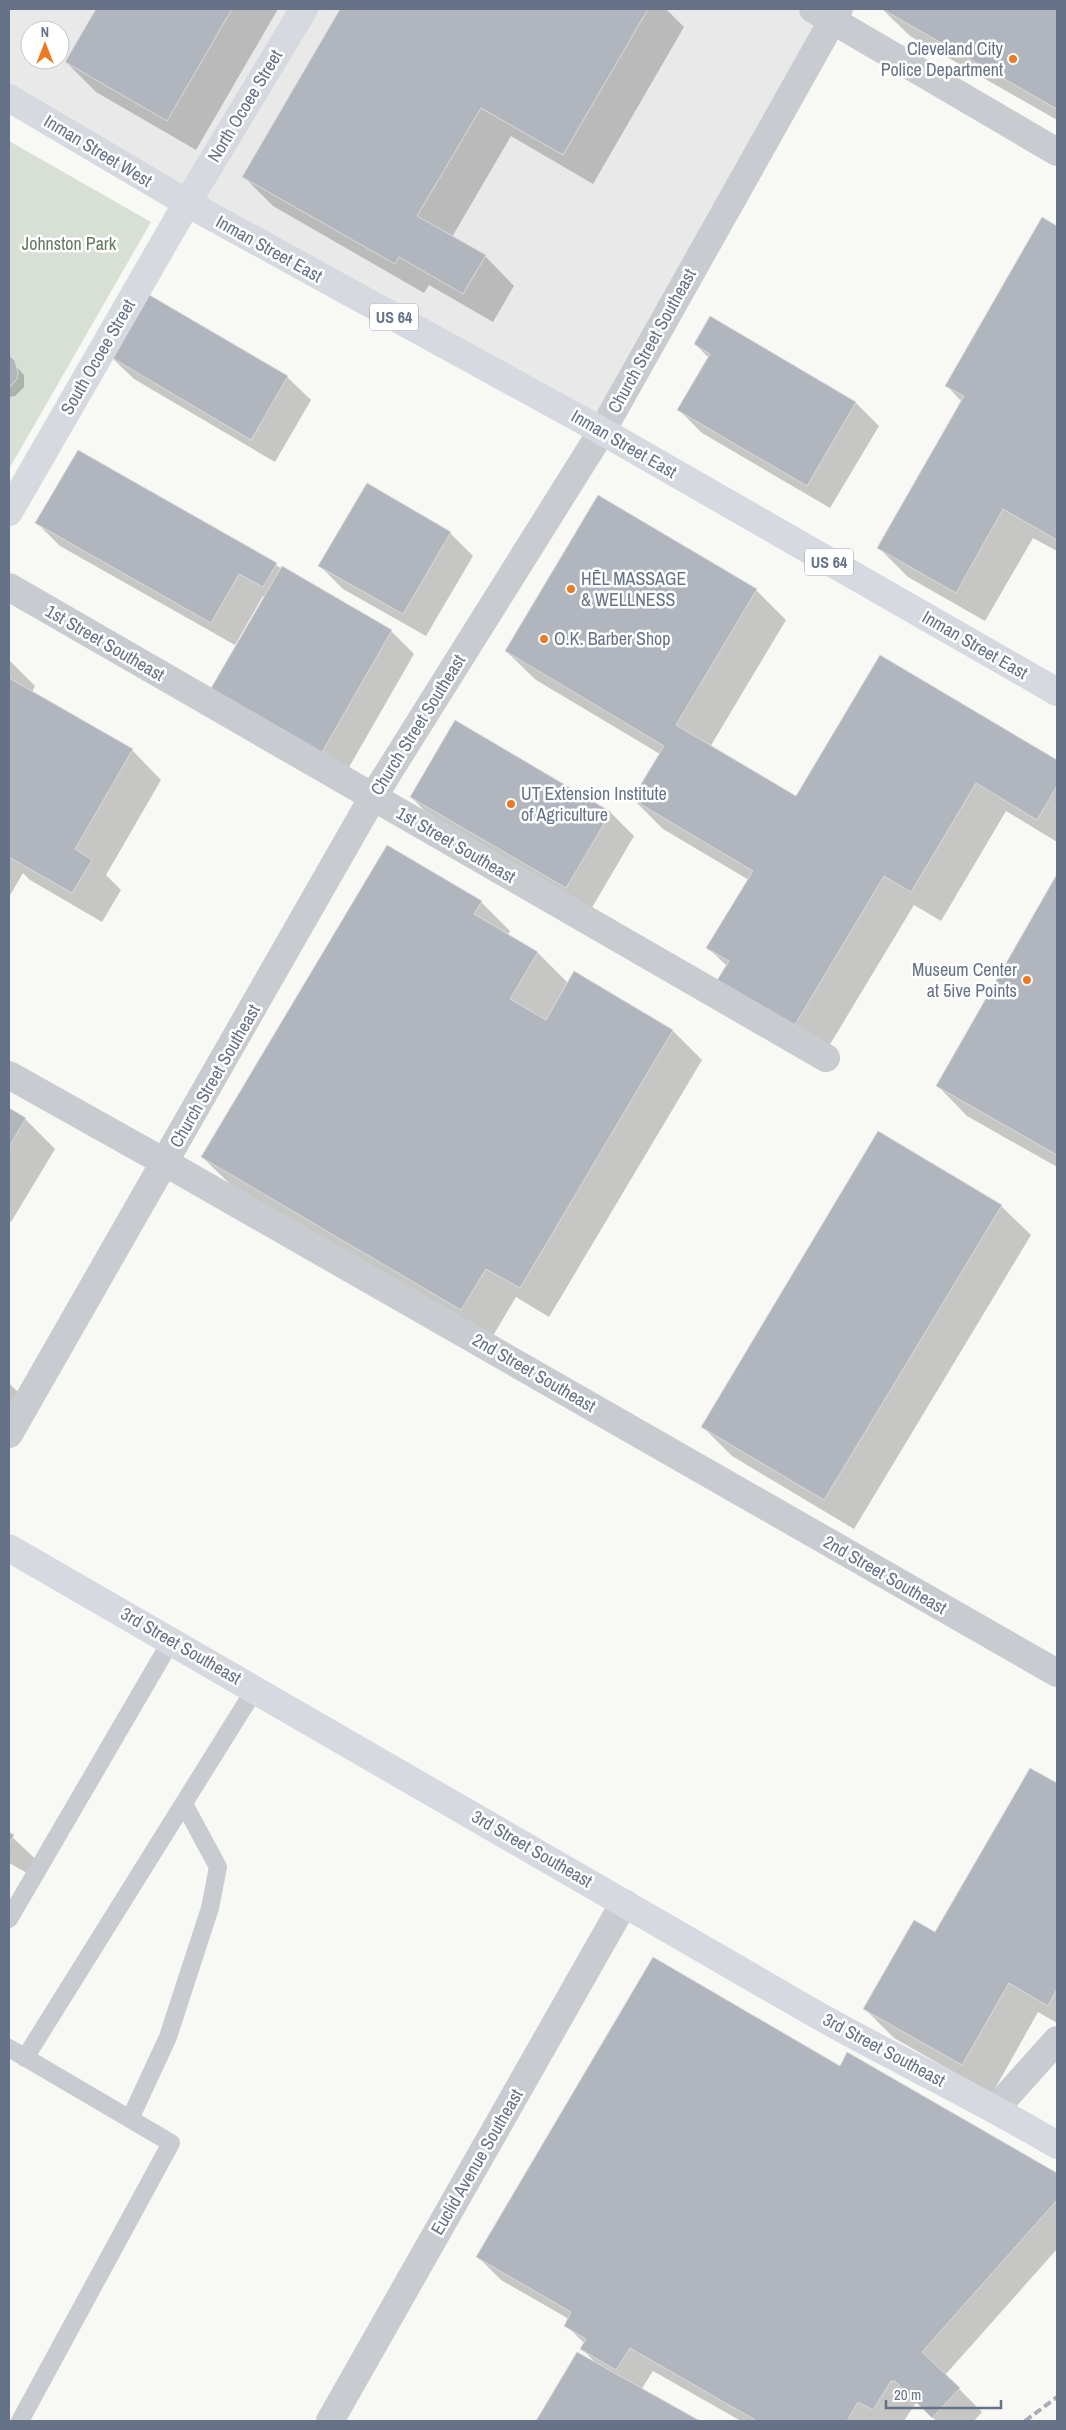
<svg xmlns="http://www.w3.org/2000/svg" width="1066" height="2430" font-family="'Archivo Narrow',sans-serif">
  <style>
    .built { fill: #e9e9e9; fill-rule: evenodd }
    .green { fill: #d8e0d6 }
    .shadow { fill: #0003 }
    .building { fill: #b1b6be; stroke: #d9dad8 }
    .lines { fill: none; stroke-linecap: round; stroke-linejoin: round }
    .lane { stroke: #c8cbcf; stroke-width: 18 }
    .street { stroke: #c8cbcf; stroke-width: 28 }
    .secondary { stroke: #d6dae0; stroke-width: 28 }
    .primary { stroke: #d6dae0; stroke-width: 28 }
    .rail { stroke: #a8acb4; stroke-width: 4; stroke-dasharray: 8 4; stroke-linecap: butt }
    .poi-dot { fill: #eb7a23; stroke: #fff; stroke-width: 2 }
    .labels { text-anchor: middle; stroke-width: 5; stroke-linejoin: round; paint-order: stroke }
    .shield { fill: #fff; stroke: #949cac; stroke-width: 1 }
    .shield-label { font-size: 16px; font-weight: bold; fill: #667288 }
    .poi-label { font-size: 18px; fill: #667288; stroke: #fff; text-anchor: start }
    .street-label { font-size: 18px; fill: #667288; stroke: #fff }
    .park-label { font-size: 18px; fill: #617a61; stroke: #fff }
  </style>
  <rect width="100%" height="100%" fill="#f8f8f5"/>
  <path class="built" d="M9 9H839L602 431 9 98ZM30 30H60V60H30Z"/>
  <path class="green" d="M9 141 151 222 9 469Z"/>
  <path class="shadow" d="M97 9H278L196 150 96 92 66 62Z
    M341 9H666L684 27 593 184 511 136 452 237 485 256 514 286 493 322 429 285 424 293 273 206 244 177Z
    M882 9H1057V120L910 36Z
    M1043 219 1057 227V551L1033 538 985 621 908 577 879 548 962 402 947 386Z
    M147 295 287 377 311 400 275 462 134 379 110 356Z
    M710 318 856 403 879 426 830 508 702 433 679 410 709 358 695 344Z
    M9 359 24 375V387L15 396 9 397Z
    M78 452 391 631 414 654 344 776 235 713 265 598 263 596 235 645 60 546 37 523Z
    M450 533 473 556 426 636 343 589 320 566Z
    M756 590 786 620 710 747 796 798 880 657 1057 762V842L1006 811 941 921 914 905 823 1056 708 948 749 880 663 829 633 799 660 754 536 680 506 651Z
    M9 660 35 686 32 692 132 750 161 780 106 875 121 890 102 922 30 880 23 873 9 897Z
    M411 797 611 813 634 836 590 911 434 820Z
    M1057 877V1167L967 1116 938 1086Z
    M481 902 510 931 508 935 538 953 569 984 575 973 673 1031 702 1060 549 1317 516 1297 491 1339 232 1186 202 1157Z
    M9 1109 25 1119 55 1149 11 1222 9 1221Z
    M1001 1206 1031 1235 854 1529 732 1456 702 1426Z
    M9 1383 20 1394 9 1414Z
    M1030 1769 1057 1785V2023L1038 2012 992 2094 894 2038 865 2009 936 1934Z
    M9 1834 43 1866 34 1877 9 1863Z
    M847 2054 1057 2174V2249L945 2375 982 2412 974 2421H936L919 2404H915L904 2421H741L653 2371 641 2390 697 2421H537L577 2353 596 2363 582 2349 585 2344 566 2325 569 2319 501 2280 478 2257 840 2068Z"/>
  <path class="building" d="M96 9H232L167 121 65 62Z
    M340 9H648L563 155 481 108 417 216 486 255 463 294 399 257 395 264 242 177Z
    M882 9H1057V109Z
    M1042 217 1057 226V540L1003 509 956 593 877 548 964 396 945 386Z
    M146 293 288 376 251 440 109 356Z
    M710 316 856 402 807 486 677 410 710 354 694 344Z
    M9 355 15 361 18 373 17 379 9 388Z
    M78 450 277 563 263 587 239 574 211 623 35 523Z
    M367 483 451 532 403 614 318 566Z
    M598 495 757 589 676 725 796 796 880 655 1057 760V786L1037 820 976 783 911 892 884 876 793 1028 716 982 729 961 706 948 753 871 632 799 664 746 505 651Z
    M282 566 392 630 321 754 210 690Z
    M9 678 133 749 75 849 92 860 72 893 9 857Z
    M455 720 611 812 566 888 410 797Z
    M387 845 482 901 474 914 538 952 510 999 546 1020 574 971 673 1030 520 1288 486 1269 461 1310 201 1157Z
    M1057 874V1155L936 1086Z
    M9 1108 26 1118 9 1147Z
    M878 1131 1002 1205 824 1500 701 1427Z
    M1030 1768 1057 1783V1989L1048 2006 1009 1983 962 2065 863 2009 914 1920 935 1932Z
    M9 1832 14 1835 9 1843Z
    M653 1957 840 2066 847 2052 1057 2173V2200L922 2352 960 2388 932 2418 895 2381H891L873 2410 858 2402 847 2421H757L630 2348 616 2370 580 2349 586 2339 564 2326 571 2312 476 2257Z
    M577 2352 700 2421H536Z"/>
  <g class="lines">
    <path class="lane" d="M9 1919 171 1641
      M9 2048 171 2143 20 2421
      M25 2058 255 1689
      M130 2119 168 2037 210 1908 218 1867 184 1804"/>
    <path class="street" d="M813 9 1057 152
      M9 587 826 1058
      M9 1075 166 1163 1057 1673
      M9 1434 373 797 602 431 839 9
      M996 2108 1057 2040
      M330 2421 624 1903"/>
    <path class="secondary" d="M9 512 187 203 304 9
      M9 1548C277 1701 543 1859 812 2012 893 2058 977 2097 1057 2145"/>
    <path class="primary" d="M9 98 187 203 602 431 1057 692"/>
    <path class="rail" d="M1025 2421 1057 2397"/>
  </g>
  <g class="poi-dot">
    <circle cx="1013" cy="59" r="5"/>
    <circle cx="571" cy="589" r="5"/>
    <circle cx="544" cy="639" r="5"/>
    <circle cx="511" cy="804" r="5"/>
    <circle cx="1027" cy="980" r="5"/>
  </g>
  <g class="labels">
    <g class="shield">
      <rect x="370" y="303.5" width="48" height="27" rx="4"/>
      <rect x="805" y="548.5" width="48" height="27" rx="4"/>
    </g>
    <g class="shield-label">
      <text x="394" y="323">US 64</text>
      <text x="829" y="568">US 64</text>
    </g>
    <g class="poi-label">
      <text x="1003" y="55" text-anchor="end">Cleveland City<tspan x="1003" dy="21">Police Department</tspan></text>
      <text x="581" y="585">HĒL MASSAGE<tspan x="581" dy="21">&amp; WELLNESS</tspan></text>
      <text x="554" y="645">O.K. Barber Shop</text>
      <text x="521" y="800">UT Extension Institute<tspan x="521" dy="21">of Agriculture</tspan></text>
      <text x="1017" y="976" text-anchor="end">Museum Center<tspan x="1017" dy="21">at 5ive Points</tspan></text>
    </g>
    <g class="street-label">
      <text transform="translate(245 106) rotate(-59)" y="6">North Ocoee Street</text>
      <text transform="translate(98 151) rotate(31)" y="6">Inman Street West</text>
      <text transform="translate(269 249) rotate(29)" y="6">Inman Street East</text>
      <text transform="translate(652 341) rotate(-61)" y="6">Church Street Southeast</text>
      <text transform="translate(98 357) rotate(-60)" y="6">South Ocoee Street</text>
      <text transform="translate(624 444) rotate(30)" y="6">Inman Street East</text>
      <text transform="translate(105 643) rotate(30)" y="6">1st Street Southeast</text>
      <text transform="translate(975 645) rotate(30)" y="6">Inman Street East</text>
      <text transform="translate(418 725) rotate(-58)" y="6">Church Street Southeast</text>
      <text transform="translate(456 845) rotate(30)" y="6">1st Street Southeast</text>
      <text transform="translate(215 1076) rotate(-60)" y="6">Church Street Southeast</text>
      <text transform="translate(534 1373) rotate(30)" y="6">2nd Street Southeast</text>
      <text transform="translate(885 1575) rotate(30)" y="6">2nd Street Southeast</text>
      <text transform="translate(181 1646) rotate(30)" y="6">3rd Street Southeast</text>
      <text transform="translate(532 1849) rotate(30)" y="6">3rd Street Southeast</text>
      <text transform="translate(884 2050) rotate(28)" y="6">3rd Street Southeast</text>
      <text transform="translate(477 2162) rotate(-60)" y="6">Euclid Avenue Southeast</text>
    </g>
    <g class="park-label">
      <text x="69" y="250">Johnston Park</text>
    </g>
  </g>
  <rect width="1066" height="2430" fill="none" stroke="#667288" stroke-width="20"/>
  <g transform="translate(45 45)"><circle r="24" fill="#ffffff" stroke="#c2c7cf"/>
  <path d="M0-4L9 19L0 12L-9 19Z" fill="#eb7a23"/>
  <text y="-8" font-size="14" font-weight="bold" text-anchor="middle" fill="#667288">N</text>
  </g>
  <path d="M886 2400v8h115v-8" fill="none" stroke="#667288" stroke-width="2.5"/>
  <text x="894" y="2400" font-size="15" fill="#667288" stroke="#ffffff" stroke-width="4" paint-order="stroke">20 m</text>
</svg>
